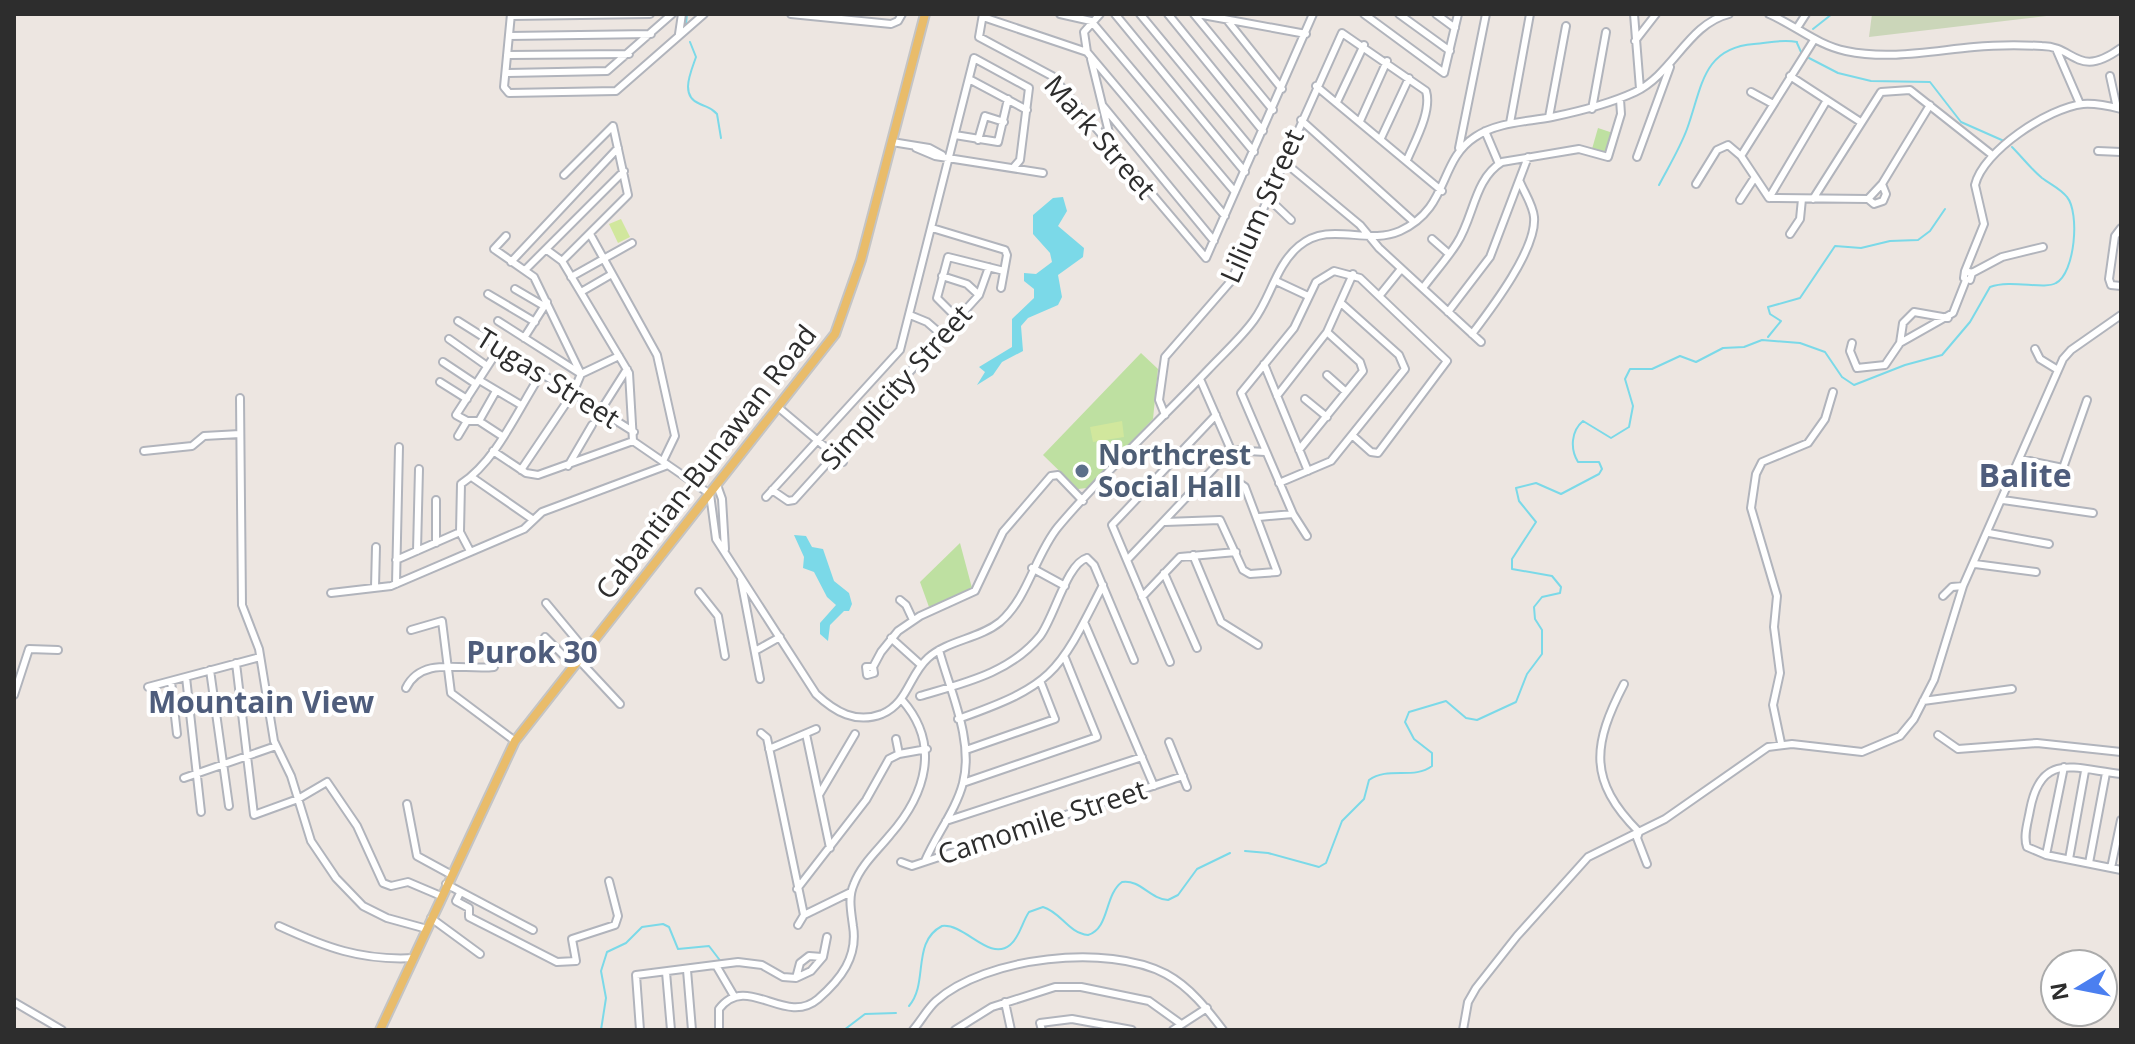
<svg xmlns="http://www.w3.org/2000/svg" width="2135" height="1044" font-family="'Open Sans',sans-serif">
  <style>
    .green { fill: #bee0a1 }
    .cemetery { fill: #cbd6b9 }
    .pitch { fill: #d1e79d }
    .water { fill: #7bd9e8 }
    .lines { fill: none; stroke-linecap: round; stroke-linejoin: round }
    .stream { stroke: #7bd9e8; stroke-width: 2 }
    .minor-casing { stroke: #b1b4bc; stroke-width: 10 }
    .major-casing { stroke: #c4c4c4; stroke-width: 12 }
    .minor { stroke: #fff; stroke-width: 6 }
    .major { stroke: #e9bc6a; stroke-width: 8 }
    .service-dot { fill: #5c6f8a; stroke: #fff; stroke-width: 3 }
    .labels { text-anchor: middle; stroke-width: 8; stroke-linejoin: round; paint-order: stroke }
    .street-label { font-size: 28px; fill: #2d2d2d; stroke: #fff }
    .service-label { font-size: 28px; font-weight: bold; fill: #4e5e75; stroke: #fff; text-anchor: start }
    .neighbourhood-label { font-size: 30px; font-weight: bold; fill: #4f5d7c; stroke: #fff }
    .quarter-label { font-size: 32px; font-weight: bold; fill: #4f5d7c; stroke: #fff }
  </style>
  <rect width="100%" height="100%" fill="#ede6e1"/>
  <path class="green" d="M1598 128 1613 133 1607 153 1592 149Z
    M1141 353 1158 369 1153 419 1087 488 1078 489 1043 455Z
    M960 543 972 588 929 607 920 582Z"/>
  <path class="cemetery" d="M1872 14H2063L1869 37Z"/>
  <path class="pitch" d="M621 219 630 237 618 243 609 224Z
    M1122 421 1124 437 1093 442 1090 427Z"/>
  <path class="water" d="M1063 197 1067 211 1058 226 1084 248 1083 257 1058 275 1062 297 1058 305 1028 318 1021 326 1023 351 1002 362 993 375 977 385 985 372 979 367 1012 347V319L1034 298V289L1024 281V273L1036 274 1052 262 1050 253 1033 234V215L1053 198Z
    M794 535 806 536 812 547 823 549 834 581 849 593 852 604 849 611H844L830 625 828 641 820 634V623L836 605 827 597 814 572 803 568 804 557Z"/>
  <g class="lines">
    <path class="stream" d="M686 24 687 14
      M1813 29 1832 14
      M690 42 696 57C691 72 679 96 700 104 708 108 711 107 717 114L721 138
      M1797 43 1801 52
      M1809 58 1838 73 1871 81 1930 82 1961 122 2004 141
      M1659 185C1669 166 1680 148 1687 129 1702 88 1702 48 1754 44 1769 43 1781 39 1797 42
      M1768 337 1781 321 1770 314 1768 307 1800 298 1835 246 1861 248 1890 241 1918 240 1930 231 1945 209
      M1245 851 1268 853 1319 867 1326 863 1342 821 1364 799 1369 780C1388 766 1414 780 1432 766V753L1414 739 1405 722 1409 712 1446 701 1466 718 1477 720 1516 702 1527 674 1542 654V630L1535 619 1534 607 1542 597 1560 593 1561 587 1552 576 1512 569V559L1536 522 1519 501 1516 488 1536 483 1561 494 1599 474 1602 469 1599 462H1578C1570 449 1571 431 1583 421L1611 438 1629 427 1633 406 1625 379 1630 369H1652L1680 356 1696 362 1723 348 1744 347 1762 340 1800 343 1825 352 1842 377 1854 385 1905 365 1942 355 1970 322 1990 287C2011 279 2044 290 2056 283 2075 273 2080 213 2067 197 2061 189 2050 184 2042 178 2031 169 2022 157 2012 147
      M909 1006C929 983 911 942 942 926 965 923 989 962 1010 945 1020 937 1022 922 1029 912L1043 907C1061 912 1068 933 1088 935 1110 928 1104 895 1122 882 1140 879 1150 899 1168 900L1178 895 1197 869 1230 853
      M601 1030 606 998 601 971 607 952 626 943 642 927 663 924 669 927 678 949 709 946 722 963
      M844 1030 865 1014 896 1013"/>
    <defs>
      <path id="minor" d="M511 14 504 87 509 93 616 91 704 14
        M791 14 891 24 898 21 902 14
        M983 14 979 37 1052 76 1206 258 1313 14
        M1060 14 1091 21 1235 192
        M1115 14 1245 172
        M1140 14 1254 152
        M1168 14 1263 131
        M1194 14 1273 110
        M1197 14 1306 34
        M1364 14 1444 73 1458 14
        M1399 14 1450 51
        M1436 14 1455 28
        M1634 14 1640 89
        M1769 14C1795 25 1817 45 1846 51 1889 60 1931 51 1974 47 1996 45 2020 45 2042 46 2075 46 2077 80 2121 48
        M511 16 650 14
        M983 17 1087 52 1225 216
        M1227 20 1282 89
        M1797 28 1806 14
        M679 34 682 14
        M509 36 651 34
        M1635 41 1656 14
        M2057 51 2080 104
        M1087 52 1084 32 1100 14
        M507 55 629 54
        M1091 59 1112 145
        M506 73 607 71 672 14
        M1790 76 1859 121
        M2110 76 2117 108
        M969 79 1027 110
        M1316 86 1442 191
        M1751 92 1773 104
        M1337 102 1364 45
        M1103 106 1214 241
        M1592 109 1606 32
        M1549 117 1566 26
        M1301 120 1414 222
        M1360 121 1387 61
        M1510 123 1530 14
        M1485 131 1499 164
        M955 135 998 142 1008 99
        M1381 138 1409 78
        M978 140 985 116 1004 122
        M892 142 929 148 942 155
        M916 148 935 156 1043 173
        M1459 148 1486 14
        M2098 151 2121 152
        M1741 156 1814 40
        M1637 157 1670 67
        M1283 161 1360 225 1379 248 1481 342
        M1696 184 1717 150 1728 145 1741 156 1769 198 1868 199 1882 184 1930 105
        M1268 198 1291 220
        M1769 198 1827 100
        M1813 199 1881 92 1910 90 1991 154
        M1868 199 1874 204 1883 201 1886 194 1882 184
        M1740 200 1755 177
        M932 228 1005 250 1007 255 1001 288
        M2121 228 2115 236 2109 279 2111 285 2121 286
        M590 234 657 355 675 436 663 461
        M1790 234 1800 219 1802 199
        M506 236 494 249 534 277 581 374 573 393 521 470
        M1432 239 1449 254
        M547 250 562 261 629 373 633 441
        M562 261 628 195 613 126 564 175
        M511 262 618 148
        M525 270 624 171
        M1965 271 1984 224 1975 185C1983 151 2048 108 2083 104 2095 103 2109 106 2121 109
        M1972 273 1965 271 1964 278 1970 280 1972 273 2002 257 2043 247
        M942 276 967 284 979 295
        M571 277 632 243
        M1276 281 1308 296
        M1423 288C1434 273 1447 259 1457 243 1474 217 1474 179 1502 162L1579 149 1608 157 1621 114 1620 99
        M515 289 544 306
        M581 292 612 274
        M488 294 535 322
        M1380 295 1401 269
        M1448 312 1490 257 1528 157
        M910 315 927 322 942 335
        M957 318 937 298 948 257 1004 271
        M458 321 634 432
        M498 321 581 374 619 356
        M1472 334C1491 309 1537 249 1534 217 1533 205 1524 192 1520 182
        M524 338 547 302
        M449 339 487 366
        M1852 343 1850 351 1857 368 1885 365 1900 343 1953 313 1966 280
        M1900 343 1903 323 1914 312 1948 318
        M500 347 456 415 467 421H479L502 436
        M2035 349 2040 359 2058 370
        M443 362 476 384
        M1264 364 1308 471
        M1327 375 1346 392
        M1200 379 1231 450
        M479 380 521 405
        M440 382 467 399
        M1277 396 1327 332 1353 274
        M240 398 242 605 259 649 274 741 291 776 311 841 336 878 363 906 387 918 427 929
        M1305 399 1327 417
        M779 408 843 462
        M601 410 627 369
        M1165 415 1159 400 1165 357 1231 281 1342 33 1426 91C1432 111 1415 141 1407 160
        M479 421 496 391
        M458 436 467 421
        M633 441 710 494 716 539 816 694C835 712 856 724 882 714 908 703 909 675 928 658 948 640 979 639 1000 622 1028 598 1035 555 1058 527 1104 472 1159 422 1208 370 1223 354 1241 338 1254 320 1271 297 1276 265 1299 246 1330 220 1366 246 1400 231 1450 208 1438 161 1475 137 1497 122 1527 122 1552 117 1581 111 1609 104 1635 92 1673 74 1688 24 1729 14
        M1231 450 1265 452
        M1299 450 1363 371 1360 362 1327 332
        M144 451 192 446 204 436 240 434
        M493 451 526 473 538 475 633 441
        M2020 459 2063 468 2087 400
        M568 466 592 425
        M473 478 532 519
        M1279 483 1331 461 1405 369 1399 355 1341 303
        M717 485 722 499 725 549
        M772 490 788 501 794 500 979 295 989 267
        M766 497 900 350 974 58 1029 88 1020 160 1014 167
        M436 500V543
        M2003 500 2093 513
        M1259 517 1293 514
        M1165 522 1220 520 1243 570 1250 574 1277 572 1245 487 1239 483 1199 487
        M1989 533 2049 544
        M1307 536 1293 514 1241 393 1294 328 1316 282 1334 271 1360 278 1447 361 1378 453 1371 452 1352 435
        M417 551 419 469
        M470 551 460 532 461 484C497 460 517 411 541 374
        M1193 555 1221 622 1258 645
        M1087 558 1094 565 1134 660
        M396 560 460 532
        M1127 560 1231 450
        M1975 564 2036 572
        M1032 568 1065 586
        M1164 573 1197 648
        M741 580 760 679
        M396 584 399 447
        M375 587 376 547
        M699 592 718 616 725 656
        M331 593 391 586 524 529 542 512 668 465
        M1943 596 1952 587 1963 586
        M1142 597 1180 557 1236 552
        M900 600 906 605 913 620
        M546 603 585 650
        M1084 622 1154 786
        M411 630 442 621 451 693 515 741
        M545 637 573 665
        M891 638 921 665
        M755 651 780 637
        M578 659 620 704
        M1170 662 1112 525 1216 415
        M236 663 254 815 298 799 327 782 357 826 383 883 391 886 408 882 441 896
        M873 667H866L867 675 874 673 873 667 881 652 898 631 920 616 975 591 1003 532 1051 476 1058 475 1083 501
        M210 670 229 806
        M186 677 201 812
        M171 681 177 734
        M1624 684C1593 744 1587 780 1639 832L1637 838 1647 864
        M148 687 260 657
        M406 688C422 655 464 671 494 667
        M14 695 29 649 58 650
        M920 696C964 683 1010 673 1040 636 1054 618 1067 563 1087 558
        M1923 701 2012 689
        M958 719C1054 685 1058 674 1103 585
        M761 733 767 738 804 915
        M806 734 830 848
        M1938 735 1958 749 2037 743 2121 752
        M896 739 899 754
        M1169 742 1187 787
        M1781 743 1773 705 1780 673 1774 627 1777 596 1751 508 1756 474 1762 462 1808 443 1825 419 1833 392
        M769 749 816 729
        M966 750 1055 719 1041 683
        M2121 774C2074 769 2041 751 2030 810 2028 822 2023 836 2027 847L2046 855 2121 870
        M184 778 276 746
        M963 783 1097 737 1065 658
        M819 795 855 734
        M407 804 417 856 450 874
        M946 821 1142 757
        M2046 855 2064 767
        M2069 859 2085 771
        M925 861C936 835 956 810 963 783 974 740 950 691 939 650
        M901 862 912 866 1183 776
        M2089 863 2106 773
        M2111 868 2121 820
        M446 884 533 930
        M797 889 866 800 889 759 899 754 927 749
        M460 893 456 901 469 908V917L557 962 576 961 572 939 615 925 618 916 609 881
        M431 918 480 954
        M798 925 804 915 851 892
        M279 926C325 947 361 961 414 958
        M717 967 734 996
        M687 970 692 1030
        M666 972 671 1030
        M796 978 800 963 809 956 822 957
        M14 1002 62 1030
        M1005 1002 1011 1030
        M640 1030 636 975 738 962 762 965 783 977 796 978 811 971 823 957 827 937
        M719 1030V1009C747 972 785 1027 818 999 841 979 858 957 853 926 851 911 848 897 854 884 861 865 877 851 890 835 926 794 941 744 902 700
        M913 1030C921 1021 927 1009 936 1001 985 957 1108 943 1166 974 1190 987 1207 1009 1223 1030
        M955 1030 992 1007 1055 987H1081L1149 1001 1181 1024
        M1042 1030 1040 1023 1072 1019 1132 1030
        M1173 1030 1207 1008
        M1463 1030 1468 1002 1476 988 1517 936 1588 857 1665 819 1768 747 1792 744 1862 752 1900 736 1914 719 1934 680 1963 586 2063 359 2071 350 2121 315"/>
      <path id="major" d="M380 1030 515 741 835 334 861 260 925 14"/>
    </defs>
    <use href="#minor" class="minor-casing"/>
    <use href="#major" class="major-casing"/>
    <use href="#minor" class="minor"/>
    <use href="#major" class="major"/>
  </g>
  <circle class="service-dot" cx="1082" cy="471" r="8"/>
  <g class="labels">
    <g class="street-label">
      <text transform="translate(1100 137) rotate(49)" y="10">Mark Street</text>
      <text transform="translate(1262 206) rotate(-66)" y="10">Lilium Street</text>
      <text transform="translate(548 378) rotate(32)" y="10">Tugas Street</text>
      <text transform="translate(896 387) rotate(-48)" y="10">Simplicity Street</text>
      <text transform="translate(706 462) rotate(-52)" y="10">Cabantian-Bunawan Road</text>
      <text transform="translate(1042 822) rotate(-18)" y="10">Camomile Street</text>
    </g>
    <g class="service-label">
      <text x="1098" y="465">Northcrest<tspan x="1098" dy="32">Social Hall</tspan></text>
    </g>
    <g class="neighbourhood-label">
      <text x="532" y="663">Purok 30</text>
      <text x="261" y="713">Mountain View</text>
    </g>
    <g class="quarter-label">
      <text x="2025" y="487">Balite</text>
    </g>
  </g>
  <rect width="2135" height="1044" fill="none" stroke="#2d2d2d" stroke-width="32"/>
  <g transform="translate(2079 988) rotate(260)"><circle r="38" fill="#ffffff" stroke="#ababab" stroke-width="2"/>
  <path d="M0-6L14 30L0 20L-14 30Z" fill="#4b7ff0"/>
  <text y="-12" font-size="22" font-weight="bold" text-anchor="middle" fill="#2d2d2d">N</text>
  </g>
</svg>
